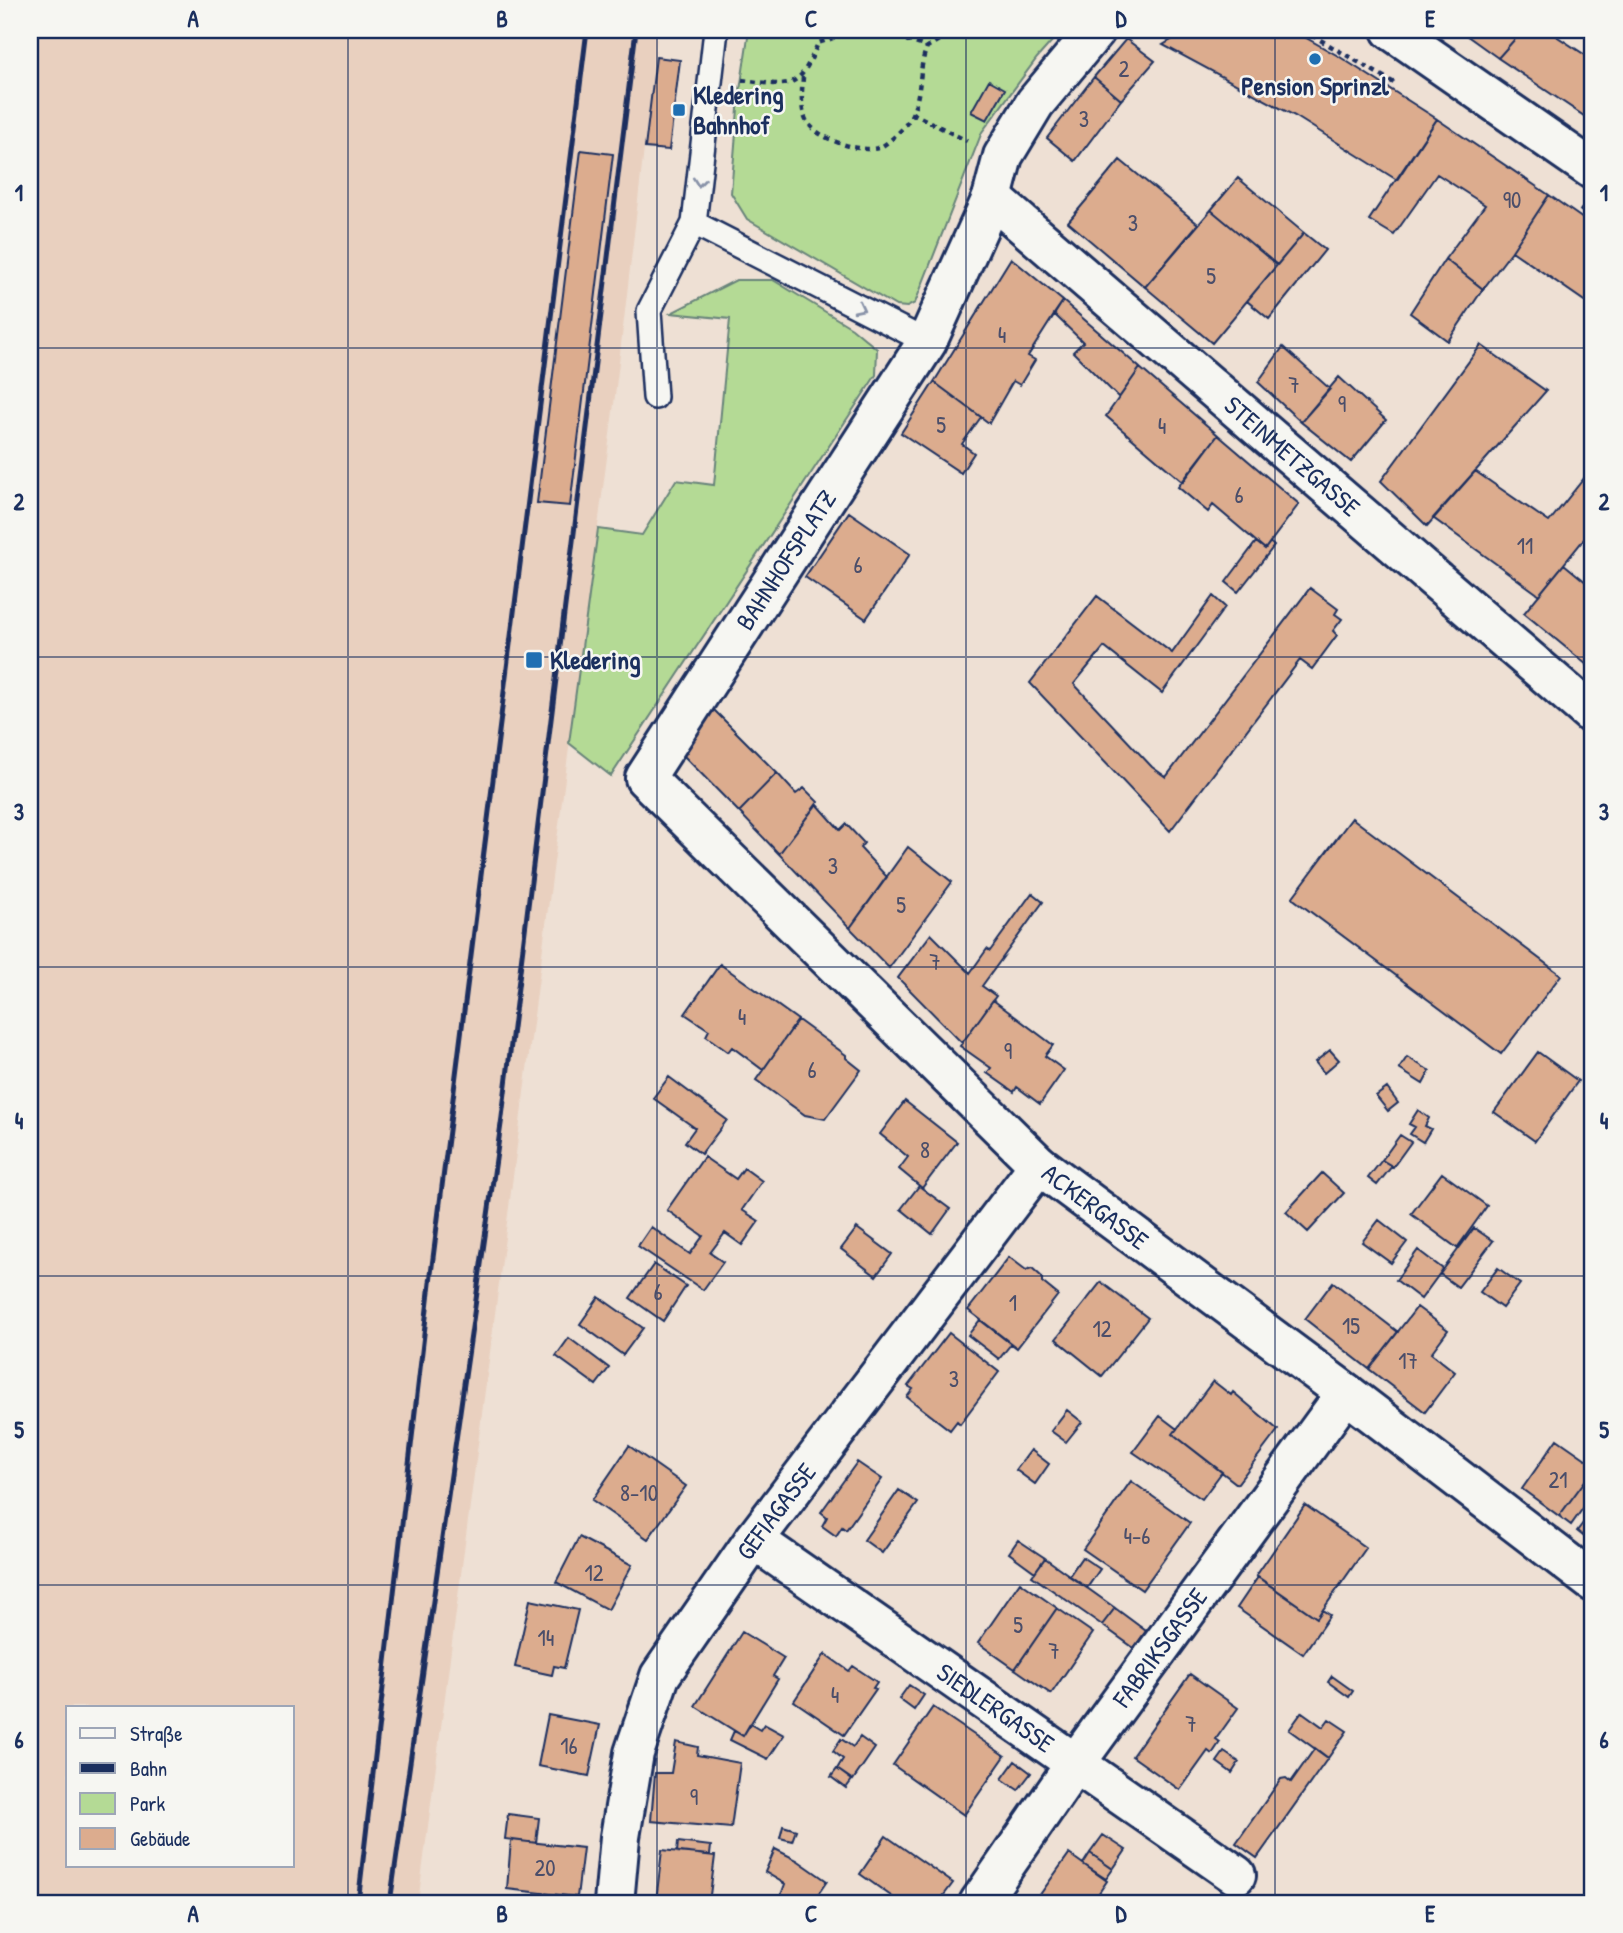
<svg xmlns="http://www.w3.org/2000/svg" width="1623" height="1933" font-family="'Patrick Hand',sans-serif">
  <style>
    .built { fill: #e9d0bf; fill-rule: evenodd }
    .green { fill: #b4da95; stroke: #68847a; stroke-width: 2 }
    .building { fill: #dcac8e; stroke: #1b2f5e; stroke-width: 2 }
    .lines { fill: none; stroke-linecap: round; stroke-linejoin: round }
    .service-casing { stroke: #1b2f5e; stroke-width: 28 }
    .minor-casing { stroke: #1b2f5e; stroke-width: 44 }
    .secondary-casing { stroke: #1b2f5e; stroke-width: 44 }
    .path { stroke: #1b2f5e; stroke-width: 4.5; stroke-dasharray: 5 5; stroke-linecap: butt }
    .service { stroke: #f6f6f2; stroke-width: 23 }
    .minor { stroke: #f6f6f2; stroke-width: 38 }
    .secondary { stroke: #f6f6f2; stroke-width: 38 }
    .rail { stroke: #1b2f5e; stroke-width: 5 }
    .oneway { stroke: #8892a8 }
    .grid { fill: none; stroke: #1b2f5e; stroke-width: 2; stroke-opacity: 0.55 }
    .poi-dot { fill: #1f6fb2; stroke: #f6f6f2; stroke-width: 2.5 }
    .labels { text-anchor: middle; stroke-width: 5; stroke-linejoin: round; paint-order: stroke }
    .number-label { font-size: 23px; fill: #4b4e6a }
    .poi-label { font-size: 26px; font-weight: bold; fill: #1b2f5e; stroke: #f6f6f2; text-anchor: start }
    .street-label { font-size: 26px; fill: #1b2f5e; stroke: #f6f6f2 }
    .neatline { fill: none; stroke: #1b2f5e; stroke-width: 2.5 }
    .grid-label { font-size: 23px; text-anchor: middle; font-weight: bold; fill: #1b2f5e }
  </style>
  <rect width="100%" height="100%" fill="#eee0d4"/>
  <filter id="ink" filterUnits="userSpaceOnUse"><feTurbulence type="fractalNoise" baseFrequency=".0143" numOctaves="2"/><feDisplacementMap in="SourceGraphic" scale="14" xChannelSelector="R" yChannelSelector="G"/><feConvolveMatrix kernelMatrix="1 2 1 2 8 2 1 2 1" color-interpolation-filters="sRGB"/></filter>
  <g filter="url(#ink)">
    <path class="built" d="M30 30H658L615 396 418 1903H30ZM68 1707H292V1865H68Z"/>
    <path class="green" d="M749 30H1062L1037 58 982 132 915 303 907 307 896 306 747 219 731 193 739 97Z
      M736 280H773L852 328 877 349 876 375 611 776 569 743 598 529 642 535 676 480 714 485 730 319 671 313Z"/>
    <path class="building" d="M1188 30H1292L1340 57 1437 119 1397 180 1295 116 1163 45Z
      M1459 30H1523L1498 58Z
      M1523 30H1547L1590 58 1593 53V122L1498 58Z
      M1126 39 1155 61 1121 100 1094 77Z
      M656 57 680 60 669 150 645 148Z
      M1094 77 1121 100 1075 161 1047 138Z
      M989 80 1005 89 987 120 971 112Z
      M1437 119 1549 195 1512 251 1483 289 1445 259 1485 205 1437 174 1394 235 1369 220Z
      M581 150 613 154 570 506 537 503Z
      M1120 160 1198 224 1145 287 1068 222Z
      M1238 178 1304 233 1277 265 1211 210Z
      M1549 195 1593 226V307L1512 251Z
      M1211 210 1277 265 1212 343 1145 287Z
      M1304 233 1325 250 1269 319 1247 301Z
      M1011 258 1063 301 1028 356 1035 360 1020 385 1013 381 989 423 934 382Z
      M1445 259 1483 289 1448 341 1410 313Z
      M1063 301 1140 368 1119 398 1073 352 1083 342 1054 314Z
      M1481 345 1546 391 1427 526 1381 481Z
      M1283 347 1330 389 1301 422 1258 382Z
      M1140 368 1218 435 1183 482 1106 416Z
      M1339 377 1386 420 1351 462 1301 422Z
      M934 382 981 417 962 444 974 453 961 473 901 433Z
      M1218 435 1299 504 1265 549 1213 505 1208 512 1178 487Z
      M1593 467V528L1539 595 1433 518 1475 471 1549 522Z
      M849 512 910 554 866 619 805 577Z
      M1256 542 1265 549 1270 542 1274 546 1238 592 1226 582Z
      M1564 564 1593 588V670L1524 613Z
      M1310 588 1338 609 1335 614 1342 619 1333 631 1337 635 1312 669 1300 660 1170 831 1030 683 1097 596 1172 653 1213 596 1225 607 1162 693 1104 647 1074 684 1152 767 1166 777Z
      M712 708 777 773 739 812 682 754Z
      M777 773 796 794 804 788 818 802 779 854 739 812Z
      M817 804 840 830 846 824 864 843 860 848 887 877 850 928 779 854Z
      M1352 818 1561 975 1501 1054 1292 898Z
      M908 847 952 882 889 968 850 928Z
      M1032 893 1043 902 982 986 996 996 962 1043 898 978 931 934 970 973 987 949 990 951Z
      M720 964 798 1020 763 1070 732 1047 728 1052 706 1036 709 1030 685 1014Z
      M993 1000 1053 1045 1045 1056 1064 1070 1040 1104 1017 1087 1014 1092 987 1073 991 1068 960 1046Z
      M798 1020 846 1055V1058L861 1070 825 1119 805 1115 756 1080Z
      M1330 1050 1339 1060 1324 1073 1315 1062Z
      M1538 1052 1578 1081 1535 1141 1494 1112Z
      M1407 1057 1430 1071 1423 1084 1399 1069Z
      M669 1077 727 1120 701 1154 685 1142 695 1128 653 1098Z
      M1387 1088 1398 1103 1388 1111 1376 1096Z
      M905 1101 957 1142 922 1188 899 1169 908 1157 880 1134Z
      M1418 1110 1429 1118 1425 1126 1431 1129 1423 1142 1410 1134 1415 1127 1409 1124Z
      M1400 1135 1411 1142 1393 1167 1382 1160Z
      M704 1157 736 1179 744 1168 762 1181 742 1210 759 1221 742 1245 725 1233 710 1253 723 1262 703 1290 638 1246 651 1227 690 1254 703 1236 667 1210Z
      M1382 1160 1392 1166 1377 1185 1368 1178Z
      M1322 1173 1344 1193 1308 1232 1286 1212Z
      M1442 1173 1487 1206 1457 1248 1411 1214Z
      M919 1186 950 1209 932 1234 901 1209Z
      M1379 1220 1407 1242 1391 1263 1362 1242Z
      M857 1228 892 1254 876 1276 841 1249Z
      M1474 1228 1493 1241 1458 1287 1440 1274Z
      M1418 1250 1443 1269 1421 1299 1396 1280Z
      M1009 1257 1026 1270 1032 1268 1042 1277V1282L1058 1295 1017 1348 968 1310Z
      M654 1264 686 1286 663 1321 630 1298Z
      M1498 1268 1520 1284 1502 1308 1480 1292Z
      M1101 1282 1148 1318 1102 1376 1056 1339Z
      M1333 1282 1398 1332 1369 1369 1305 1319Z
      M599 1297 643 1328 623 1355 580 1324Z
      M1417 1307 1448 1330 1431 1353 1455 1372 1425 1412 1369 1369Z
      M980 1320 1011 1344 999 1359 968 1335Z
      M949 1333 999 1372 960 1424 957 1421 950 1430 907 1397 913 1389 908 1386Z
      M569 1338 609 1368 596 1385 556 1356Z
      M1213 1381 1231 1395 1233 1392 1278 1430 1237 1484 1173 1434Z
      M1067 1410 1082 1422 1066 1442 1051 1431Z
      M1160 1416 1177 1429 1173 1434 1222 1472 1202 1499 1133 1452Z
      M1557 1439 1593 1464V1470L1559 1516 1522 1489Z
      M629 1446 686 1486 648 1539 592 1500Z
      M1031 1450 1049 1464 1035 1484 1016 1470Z
      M857 1462 882 1479 846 1530 842 1527 836 1536 822 1526 827 1517 821 1512Z
      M1593 1470V1494L1571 1525 1559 1516Z
      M1131 1481 1190 1523 1142 1590 1083 1549Z
      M899 1490 918 1503 882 1553 864 1540Z
      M1305 1505 1366 1548 1317 1618 1256 1576Z
      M1593 1510V1544L1577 1531Z
      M579 1537 632 1565 608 1610 556 1582Z
      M1018 1540 1045 1558 1035 1572 1009 1553Z
      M1082 1557 1100 1569 1087 1588 1069 1576Z
      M1045 1558 1115 1608 1102 1625 1032 1576Z
      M1258 1577 1317 1618 1322 1610 1330 1615 1303 1654 1237 1608Z
      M1020 1582 1057 1608 1015 1669 978 1643Z
      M530 1600 578 1610 564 1668 554 1666 552 1675 515 1667Z
      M1057 1608 1093 1633 1051 1694 1015 1669Z
      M1115 1608 1146 1631 1134 1648 1102 1625Z
      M742 1632 784 1658 773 1676 778 1679 743 1736 695 1706Z
      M825 1654 849 1671 853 1666 877 1682 873 1688 876 1689 844 1735 794 1701Z
      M1190 1674 1238 1708 1216 1739 1220 1742 1212 1754 1208 1751 1180 1790 1132 1756Z
      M1332 1676 1353 1691 1349 1697 1328 1682Z
      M909 1685 924 1695 914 1710 899 1699Z
      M933 1707 1005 1756 964 1815 893 1765Z
      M1302 1712 1323 1727 1329 1719 1347 1731 1328 1758 1289 1730Z
      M548 1715 600 1725 589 1776 538 1766Z
      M750 1724 760 1730 764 1724 784 1735 768 1759 730 1740 734 1731 743 1736Z
      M860 1737 875 1748 853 1780 837 1769 843 1759 833 1751 841 1739 853 1747Z
      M676 1742 698 1747 697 1755 740 1763 731 1828 651 1821 655 1773H671Z
      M1315 1748 1328 1758 1257 1858 1236 1843 1281 1779 1286 1778 1291 1782Z
      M1224 1752 1239 1762 1232 1773 1217 1762Z
      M1015 1761 1031 1773 1018 1790 1002 1779Z
      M837 1769 852 1780 846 1788 831 1777Z
      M508 1814 539 1818 536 1843 505 1839Z
      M783 1826 796 1830 792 1841 780 1838Z
      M1103 1835 1126 1850 1113 1869 1090 1853Z
      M886 1836 953 1883 938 1903H901L860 1874Z
      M511 1840 583 1848 577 1897 507 1889Z
      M678 1842 711 1846 710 1855 677 1852Z
      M775 1849 797 1860 827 1881 812 1903H778L785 1884 765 1872Z
      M662 1850 715 1856 709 1903 656 1902Z
      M1090 1853 1113 1869 1106 1879 1083 1864Z
      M1069 1854 1107 1881 1092 1903H1034Z"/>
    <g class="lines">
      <defs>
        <path id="service" d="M716 30 694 223 927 342
          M655 397 649 311 694 223"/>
        <g id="minor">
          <path id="s1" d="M1096 30 1035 103 1003 156 992 198 927 342 645 778 1039 1165 1346 1393 1593 1582"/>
          <path id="s2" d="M992 198 1593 715"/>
          <path id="s3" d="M754 1540 1236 1875"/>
          <path id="s4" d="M614 1903 620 1837 634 1753 660 1676 754 1540 1039 1165"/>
          <path id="s5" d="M979 1903 1075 1764 1346 1393"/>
        </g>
        <path id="secondary" d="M1391 30 1593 170"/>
      </defs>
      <use href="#service" class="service-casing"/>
      <use href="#minor" class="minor-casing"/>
      <use href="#secondary" class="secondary-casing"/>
      <path class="path" d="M1303 30 1396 84
        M803 77C802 91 800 107 806 120 815 138 859 153 878 148 885 146 898 134 903 128 925 102 916 73 927 47
        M742 80C791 86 798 92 818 43L851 32 874 30 927 47 956 30
        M912 113 967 141
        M1580 209 1593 218"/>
      <use href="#service" class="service"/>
      <use href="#minor" class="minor"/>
      <use href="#secondary" class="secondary"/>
      <path class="rail" d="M358 1903 431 1274 587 30
        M390 1903 502 1117 636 30"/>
    </g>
    <defs><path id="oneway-chevron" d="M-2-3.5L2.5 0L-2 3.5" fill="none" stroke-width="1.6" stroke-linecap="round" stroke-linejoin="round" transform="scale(1.75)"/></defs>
    <g class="oneway">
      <use href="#oneway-chevron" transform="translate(699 182) rotate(96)"/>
      <use href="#oneway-chevron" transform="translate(860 308) rotate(27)"/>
    </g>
  </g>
  <path class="grid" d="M348 30V1903M657 30V1903M966 30V1903M1275 30V1903M30 348H1593M30 657H1593M30 967H1593M30 1276H1593M30 1585H1593"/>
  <g class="poi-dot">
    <circle cx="1315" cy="59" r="7"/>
    <rect x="672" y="103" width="14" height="14" rx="3.5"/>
    <rect x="525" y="651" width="18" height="18" rx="3.5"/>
  </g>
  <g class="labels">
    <g class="number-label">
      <text x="1124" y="77">2</text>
      <text x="1084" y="127">3</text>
      <text x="1512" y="208">90</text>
      <text x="1133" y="231">3</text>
      <text x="1211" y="284">5</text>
      <text x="1002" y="343">4</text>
      <text x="1294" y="393">7</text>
      <text x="1342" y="412">9</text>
      <text x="941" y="433">5</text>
      <text x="1162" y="434">4</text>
      <text x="1239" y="503">6</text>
      <text x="1525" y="554">11</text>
      <text x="858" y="573">6</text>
      <text x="833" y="874">3</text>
      <text x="901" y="913">5</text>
      <text x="935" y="970">7</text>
      <text x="742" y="1025">4</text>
      <text x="1008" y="1059">9</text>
      <text x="812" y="1078">6</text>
      <text x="925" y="1158">8</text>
      <text x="658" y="1300">6</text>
      <text x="1013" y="1311">1</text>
      <text x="1351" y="1334">15</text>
      <text x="1102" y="1337">12</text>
      <text x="1408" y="1369">17</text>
      <text x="954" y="1387">3</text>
      <text x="1558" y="1488">21</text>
      <text x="639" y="1501">8-10</text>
      <text x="1137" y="1544">4-6</text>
      <text x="594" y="1581">12</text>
      <text x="1018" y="1633">5</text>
      <text x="546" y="1646">14</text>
      <text x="1054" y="1659">7</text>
      <text x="835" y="1703">4</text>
      <text x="1191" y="1732">7</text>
      <text x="569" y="1754">16</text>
      <text x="694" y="1805">9</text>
      <text x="545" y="1876">20</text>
    </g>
    <g class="poi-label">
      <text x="1315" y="95" text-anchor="middle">Pension Sprinzl</text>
      <text x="693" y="104">Kledering<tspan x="693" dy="30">Bahnhof</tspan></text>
      <text x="550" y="669">Kledering</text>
    </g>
    <g class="street-label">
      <text dy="9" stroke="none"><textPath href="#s2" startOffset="396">STEINMETZGASSE</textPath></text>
      <text transform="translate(786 560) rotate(-57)" y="9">BAHNHOFSPLATZ</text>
      <text dy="9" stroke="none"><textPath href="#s1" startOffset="1500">ACKERGASSE</textPath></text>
      <text dy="9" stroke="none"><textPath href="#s4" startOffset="434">GEFIAGASSE</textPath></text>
      <text dy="9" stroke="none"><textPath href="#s5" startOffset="313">FABRIKSGASSE</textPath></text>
      <text dy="9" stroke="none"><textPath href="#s3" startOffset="294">SIEDLERGASSE</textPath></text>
    </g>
  </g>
  <rect width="1623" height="1933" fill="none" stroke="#f6f6f2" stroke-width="77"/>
  <rect x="66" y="1706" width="228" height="161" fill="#f6f6f2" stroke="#9ea6b7" stroke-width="2"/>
  <rect x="80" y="1728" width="35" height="10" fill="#f6f6f2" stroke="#9ea6b7" stroke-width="2"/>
  <text x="130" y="1741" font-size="21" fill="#1b2f5e">Straße</text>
  <rect x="80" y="1763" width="35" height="10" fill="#1b2f5e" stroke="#9ea6b7" stroke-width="2"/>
  <text x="130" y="1776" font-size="21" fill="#1b2f5e">Bahn</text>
  <rect x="80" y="1793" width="35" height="21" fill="#b4da95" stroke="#9ea6b7" stroke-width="2"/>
  <text x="130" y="1811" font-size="21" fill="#1b2f5e">Park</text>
  <rect x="80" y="1828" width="35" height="21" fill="#dcac8e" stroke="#9ea6b7" stroke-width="2"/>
  <text x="130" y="1846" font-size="21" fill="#1b2f5e">Gebäude</text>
  <rect x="38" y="38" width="1546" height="1857" class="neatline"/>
  <g class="grid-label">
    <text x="193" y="27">A</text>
    <text x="502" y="27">B</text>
    <text x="811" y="27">C</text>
    <text x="1121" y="27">D</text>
    <text x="1430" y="27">E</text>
    <text x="19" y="201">1</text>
    <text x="1604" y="201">1</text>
    <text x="19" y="510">2</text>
    <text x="1604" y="510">2</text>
    <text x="19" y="820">3</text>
    <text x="1604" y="820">3</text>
    <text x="19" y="1129">4</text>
    <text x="1604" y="1129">4</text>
    <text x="19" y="1438">5</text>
    <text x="1604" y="1438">5</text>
    <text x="19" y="1748">6</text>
    <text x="1604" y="1748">6</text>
    <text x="193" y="1922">A</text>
    <text x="502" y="1922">B</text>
    <text x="811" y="1922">C</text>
    <text x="1121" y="1922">D</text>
    <text x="1430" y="1922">E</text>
  </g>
</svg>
